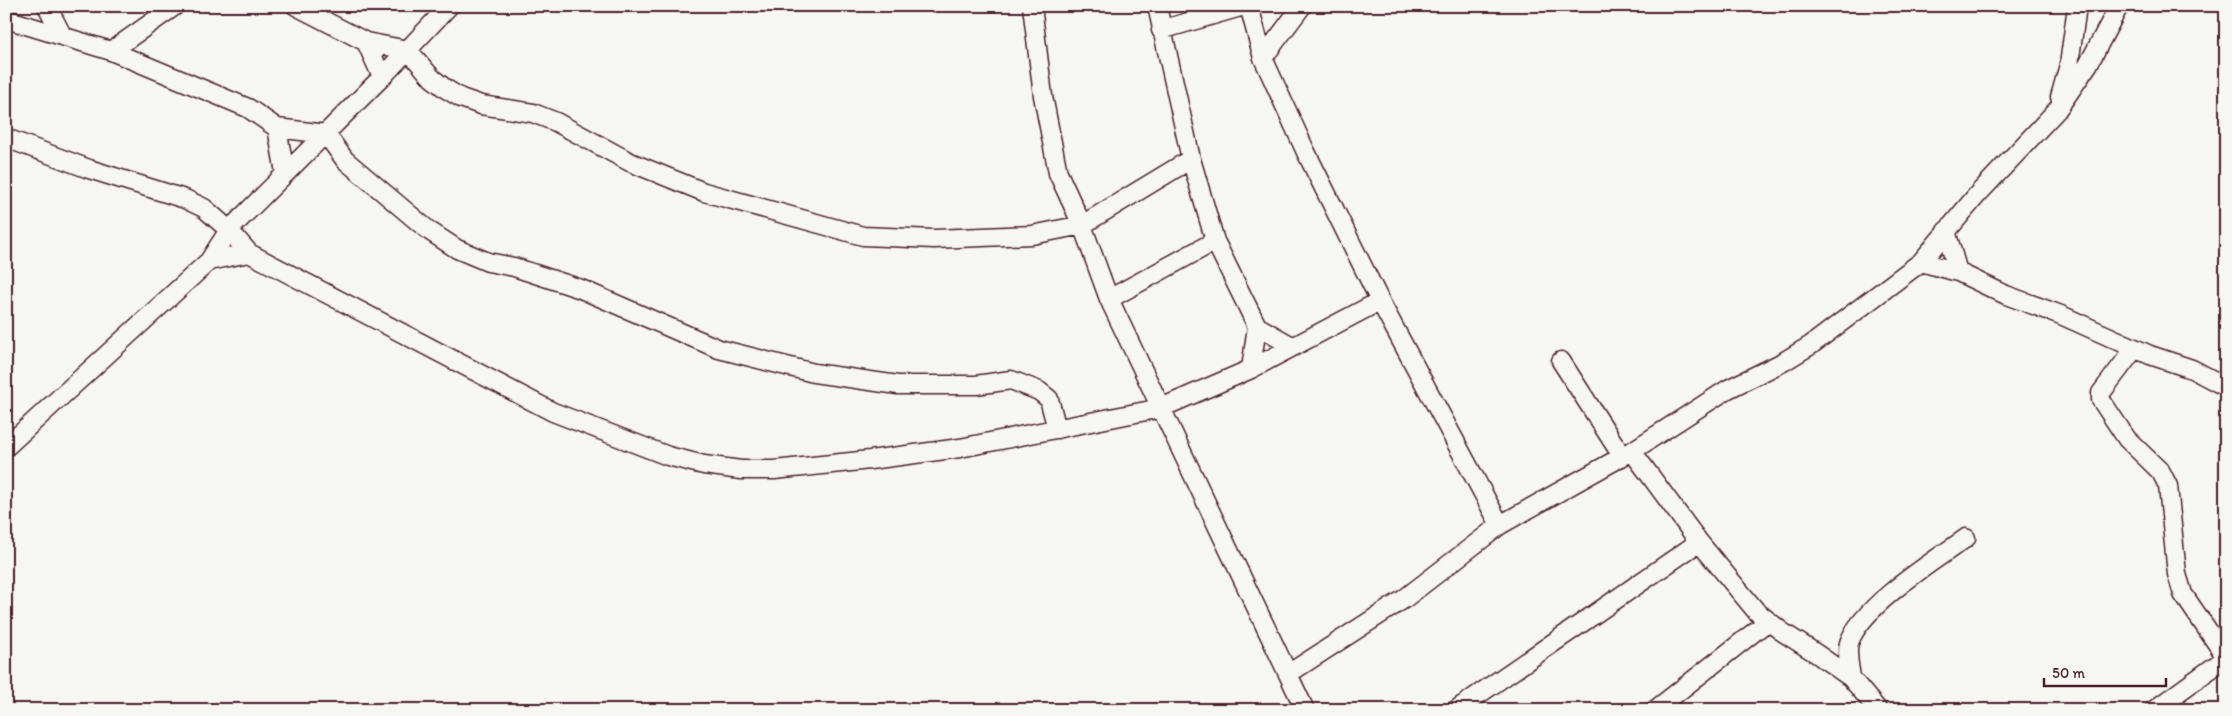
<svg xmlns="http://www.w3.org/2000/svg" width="2232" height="716" font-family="Itim,sans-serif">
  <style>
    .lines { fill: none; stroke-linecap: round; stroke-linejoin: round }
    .street-casing { stroke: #4a1f2b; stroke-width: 21 }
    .street { stroke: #f6f6f2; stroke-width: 18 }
  </style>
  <rect width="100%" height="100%" fill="#f6f6f2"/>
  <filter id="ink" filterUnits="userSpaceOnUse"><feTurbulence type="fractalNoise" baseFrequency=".02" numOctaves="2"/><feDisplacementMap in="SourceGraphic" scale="10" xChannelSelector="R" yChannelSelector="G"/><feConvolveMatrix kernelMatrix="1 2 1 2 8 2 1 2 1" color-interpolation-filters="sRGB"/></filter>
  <g filter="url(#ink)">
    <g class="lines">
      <defs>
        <path id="street" d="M47 6 61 33
          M296 6 366 42 408 50 432 78 446 89 461 98 481 105 533 113 556 122 630 162 704 192 863 236 934 239 1032 235 1082 225 1191 159
          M1032 6 1043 96 1058 173 1082 225 1109 299 1288 674
          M1157 6 1191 159 1215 241 1257 326
          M1249 6 1263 58 1305 150 1380 301 1500 525
          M6 19 111 51 248 108 277 128 326 134 345 160 428 230 457 249 488 262 514 267 581 289 719 349 814 373 898 385H976L1011 380 1039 391 1049 399 1057 429
          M1161 30 1244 6
          M366 42 382 77
          M111 51 175 6
          M1263 58 1302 6
          M2060 97 2069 65 2077 6
          M277 128 285 173
          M6 138 89 169 185 199 204 208 229 230 249 253 553 412 668 456 704 465 741 470H774L870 460 960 448 1161 408 1251 369 1380 301
          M1946 231 1958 272
          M209 261 249 253
          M1921 262 1958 272 2006 295 2061 315 2150 355 2192 369 2226 387
          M1109 299 1215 241
          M2135 348 2101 393V400L2127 439 2161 472 2168 486 2177 574 2183 594 2226 657
          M1561 361 1622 456
          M1251 369 1257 326 1292 346
          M6 447 209 261 229 230 382 77 449 6
          M1632 451 1699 542 1756 611 1781 631 1817 654 1851 678 1878 710
          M1851 678C1850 668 1846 653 1849 643 1861 606 1935 560 1966 538
          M1305 710 1288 674 1404 599 1500 525 1632 451 1728 389 1783 362 1811 345 1921 262 1977 195 2057 110 2088 65 2119 6
          M1456 710 1699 542
          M1655 710 1767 622
          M2154 710 2226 658"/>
      </defs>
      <use href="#street" class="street-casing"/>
      <use href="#street" class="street"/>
    </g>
  </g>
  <rect width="2232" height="716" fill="none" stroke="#f6f6f2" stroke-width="25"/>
  <rect x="12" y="12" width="2207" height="691" fill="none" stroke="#4a1f2b" stroke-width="2" filter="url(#ink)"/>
  <path d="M2044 678v8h122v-8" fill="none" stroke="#4a1f2b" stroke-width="2.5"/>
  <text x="2052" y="678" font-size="15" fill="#4a1f2b" stroke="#f6f6f2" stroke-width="4" paint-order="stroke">50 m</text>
</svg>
